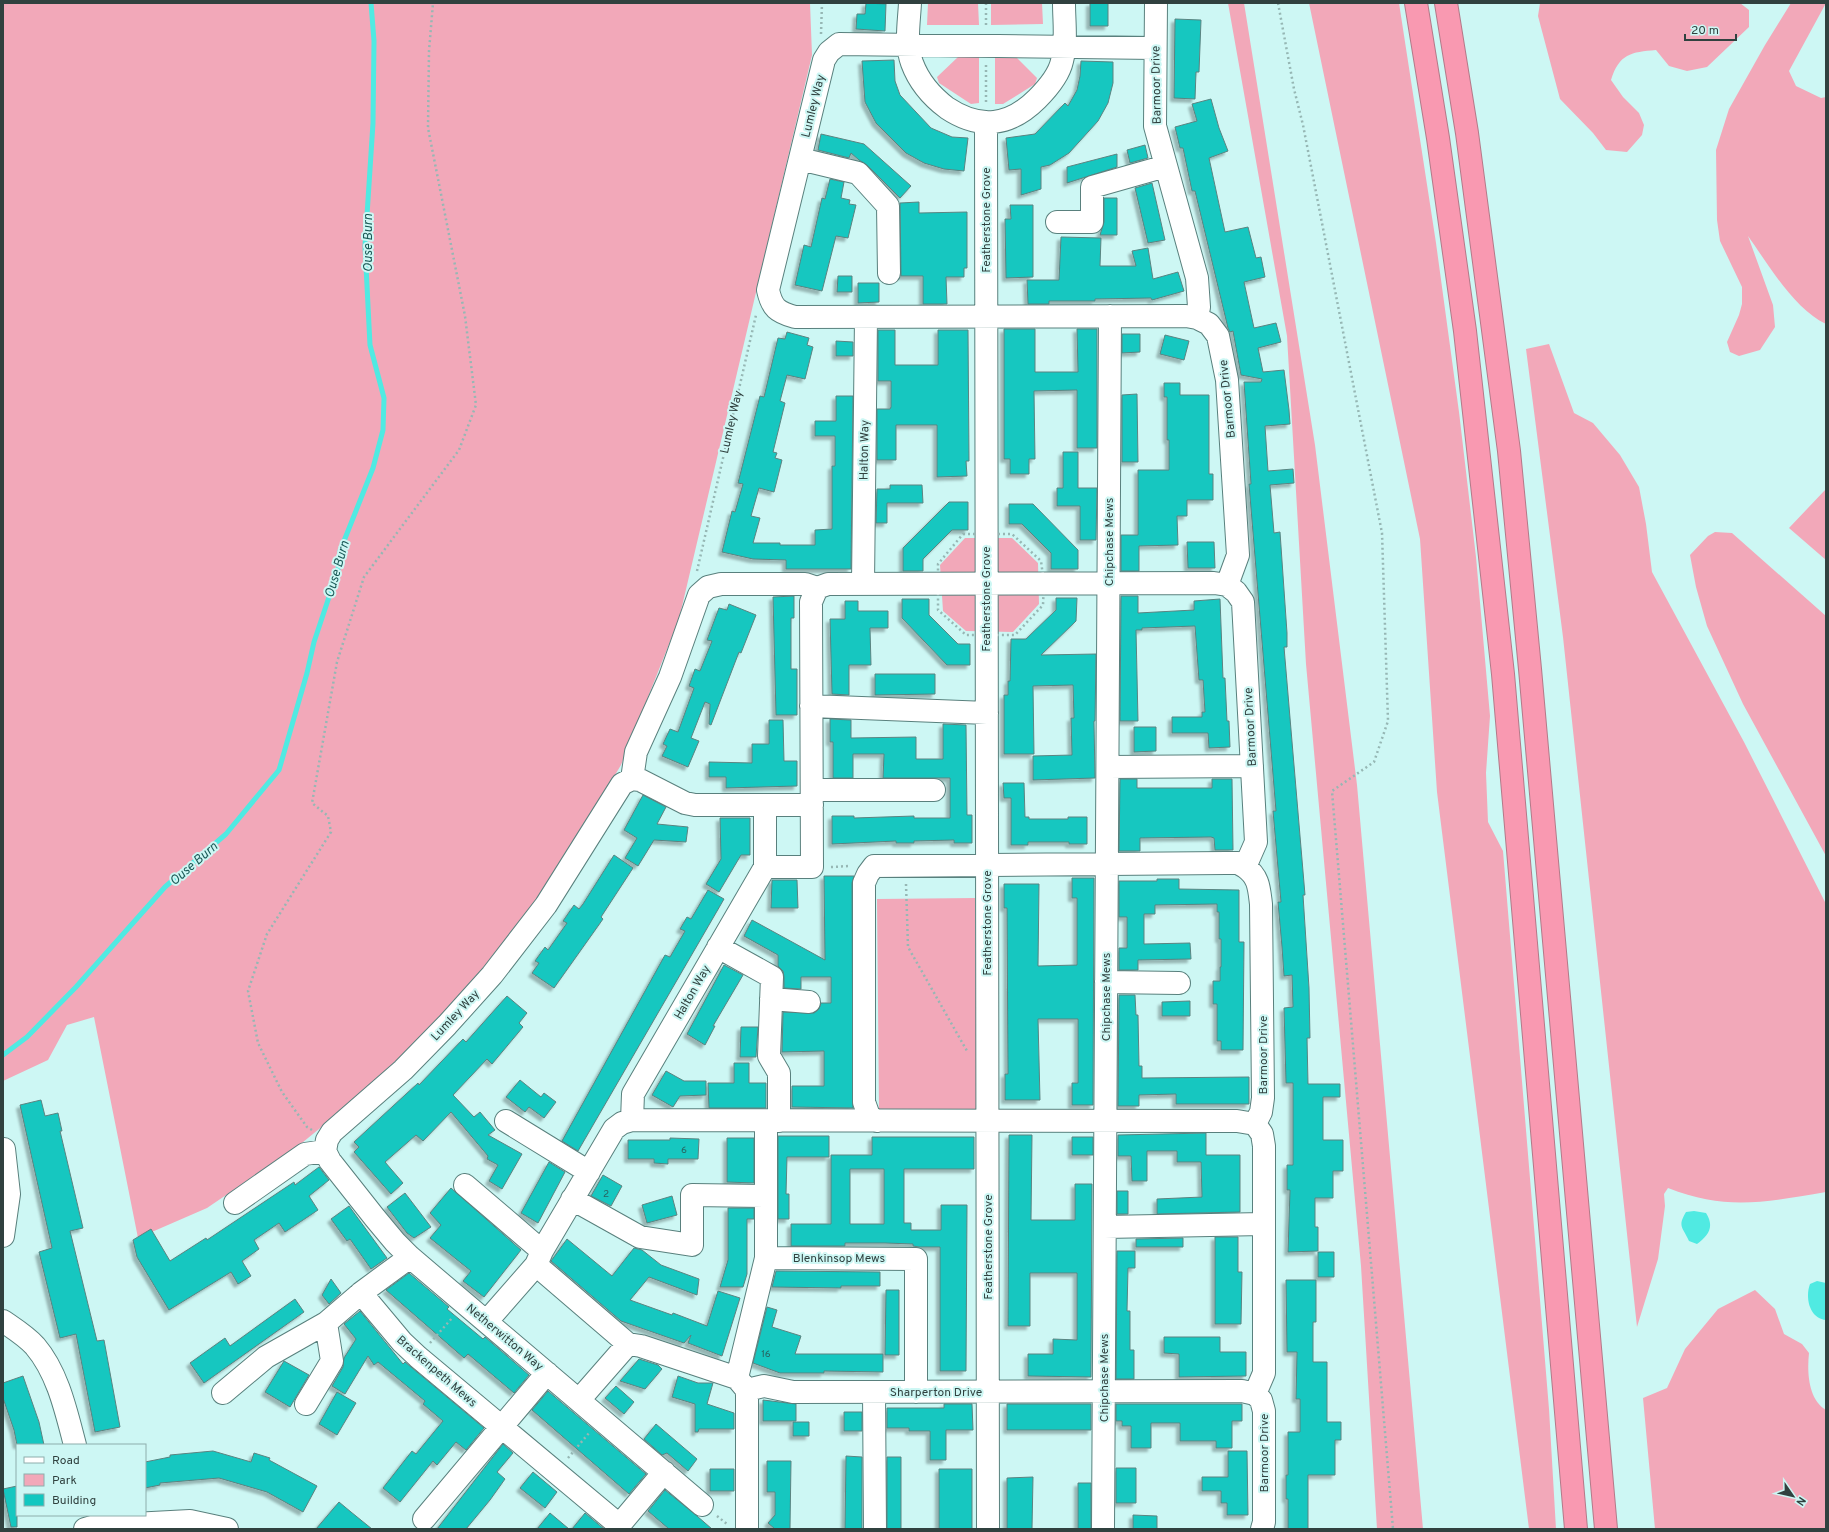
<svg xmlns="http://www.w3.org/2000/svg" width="1829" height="1532" font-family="Overpass,sans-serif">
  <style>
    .green { fill: #f2a8b9 }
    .water { fill: #50eae2 }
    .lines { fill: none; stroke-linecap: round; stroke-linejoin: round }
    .stream { stroke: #50eae2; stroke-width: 5 }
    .building { fill: #12c7c0; stroke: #5c8380; fill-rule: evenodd; filter: url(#shadow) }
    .minor-casing { stroke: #59807d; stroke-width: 24 }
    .highway-casing { stroke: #b37a89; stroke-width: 24 }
    .path { stroke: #96b7b4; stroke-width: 2.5; stroke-dasharray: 2 3; stroke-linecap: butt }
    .minor { stroke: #fff; stroke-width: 22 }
    .highway { stroke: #f999b1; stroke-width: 22 }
    .labels { text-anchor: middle; stroke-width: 4; stroke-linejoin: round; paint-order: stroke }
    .number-label { font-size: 10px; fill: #28625f }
    .street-label { font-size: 12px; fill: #30413f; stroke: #cdf7f4 }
    .water-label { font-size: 13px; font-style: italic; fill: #1b5a57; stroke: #cdf7f4 }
  </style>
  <defs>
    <filter id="shadow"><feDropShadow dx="-3.5" dy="3.5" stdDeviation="1" flood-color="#0004"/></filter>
  </defs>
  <rect width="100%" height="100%" fill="#cdf7f4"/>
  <path class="green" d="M3 3H810L812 55 679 619 621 765 567 855 509 941 452 1007 408 1050 357 1098 297 1147 207 1208 138 1238 94 1017 67 1025 48 1060 3 1081Z
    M928 3H978L979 25H927Z
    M991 3H1042L1043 24 991 25Z
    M1228 3H1244L1315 445 1357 785 1423 1529H1377L1361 1266 1306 664 1287 336Z
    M1309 3H1399L1403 29 1436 243 1459 412 1476 557 1490 716 1486 773 1488 822 1503 851 1549 1409 1556 1529H1529L1437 792 1420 539Z
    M1540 3H1740L1749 10V27L1707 67 1687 71 1669 66 1656 50C1631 52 1619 54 1611 80L1623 97 1639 113 1644 125 1642 135 1627 152 1606 150 1593 133 1560 99 1538 16Z
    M1791 3H1826L1789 71 1796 86 1821 98 1826 97V324C1794 309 1768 264 1748 236L1773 305 1775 327 1760 350 1739 356 1730 352 1727 342 1739 315 1742 304V287L1720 241 1717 220 1716 150 1729 109 1765 45Z
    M958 57H979V103L971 104 939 83 937 77Z
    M995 58H1017L1037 78 1035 84 1003 104H995Z
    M1549 344 1574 413 1593 423 1620 455 1639 487 1646 524 1652 572 1744 742 1826 904V1192C1765 1202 1727 1211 1668 1188L1664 1194 1665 1206 1658 1259 1637 1327 1563 637 1526 349Z
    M1826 489V560L1789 528Z
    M1715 532 1732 533 1826 616V856L1743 704 1707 626 1696 587 1690 555 1708 536Z
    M965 538H1012L1038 563 1039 604 1013 632 966 631 943 611 940 565Z
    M975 898 977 1109 879 1110 877 899Z
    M1755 1290 1775 1309 1784 1334 1802 1344 1809 1353C1807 1372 1808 1399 1826 1410V1529H1655L1643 1398 1667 1388 1685 1349 1718 1309Z"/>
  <path class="water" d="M1694 1211 1706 1213C1715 1227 1708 1236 1697 1244L1689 1241C1683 1227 1677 1227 1686 1212Z
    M1817 1281 1826 1283V1320C1809 1318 1805 1297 1810 1284Z"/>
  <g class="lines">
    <path class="stream" d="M3 1055 27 1037 76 987 165 887 226 834 279 770 307 673 314 642 338 570 340 551 373 468 383 430 384 398 370 345 365 246 373 123 374 41 371 3"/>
  </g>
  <path class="building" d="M866 3 886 4 885 31 856 29 857 14H865Z
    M1090 3H1108V26H1090Z
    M1175 19 1201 20 1199 72H1196L1195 99 1174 98Z
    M894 60 895 81 900 95 931 128 952 137 968 138 964 171 944 169 924 163 906 153 876 123 865 102 862 61Z
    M1081 61 1113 62V83L1108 103 1098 121 1069 153 1050 165 1041 167V189L1021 195V169L1009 170 1006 138 1035 134 1065 103 1068 106 1077 90 1080 76Z
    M1211 99 1219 128 1228 151 1209 158 1225 232 1248 227 1256 258 1261 257 1265 277 1244 282 1254 328 1276 323 1281 342 1258 348 1263 372 1284 370 1289 410 1290 424 1265 426 1268 471 1293 469 1294 483 1270 485 1274 533 1280 532 1287 633V647H1284L1305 895H1303L1309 988 1310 1038H1307L1308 1084H1340V1097H1323V1140H1343V1171H1333V1198H1315V1227H1318V1251L1288 1252 1290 1190H1287V1165H1293V1083H1286L1284 1008 1293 1007 1292 975 1284 976 1282 947 1278 902H1281L1273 811H1276L1249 484H1251L1244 382H1261L1262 379 1241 375 1233 331 1230 332 1228 328 1195 191H1192L1183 148H1180L1175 127 1197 121 1192 104Z
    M821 134 864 144 911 186 900 198 867 165 859 160 851 153 849 158 818 150Z
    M1145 145 1148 158 1130 163 1127 150Z
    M1117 154V167L1067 183V167Z
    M830 179 844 182 841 198 850 200 849 204 856 205 848 238 836 236 822 291 795 285 804 245 811 247 822 198 825 199Z
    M1152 183 1165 240 1148 243 1135 188Z
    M1104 198H1117V235H1100L1104 222Z
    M919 202V213L967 212V268H964V277H946L947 304H923V276H901L900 203Z
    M1010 205H1033V277L1006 278 1005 219H1011Z
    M1061 237 1101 238 1100 266H1136L1132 251 1148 248 1153 279 1178 272 1184 291 1152 300 1151 298 1095 299V301H1049V304H1028L1027 280H1059Z
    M838 276H852V292H837Z
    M858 283H879V302L858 303Z
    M1004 329H1035V372H1078L1077 329H1097V448H1077V390L1034 391 1035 459H1029V474H1010V459H1004Z
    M878 330H895V365H938V330H968L969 461H966L967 476 937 477V425H896V460H877V409H890L891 407V381H878Z
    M787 332 809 338 807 345 813 347 805 379 787 375 780 401 785 403 773 452 777 453 775 458 782 460 774 492 759 488 751 516 760 518 753 543H780V545H815V530L832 529V466H835V436H815V421H836V396H853L851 569H786V560L753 559 722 552 732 511 735 512 743 484 738 483 760 396 764 397 778 338 785 339Z
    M1122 334H1140V352L1122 353Z
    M1165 335 1189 341 1184 360 1160 354Z
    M836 341 853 342V356H836Z
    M1164 383H1180V395H1209V474H1213V500H1187V516H1177L1178 545 1139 546V571H1121V535H1138V470H1169V440H1167V397H1164Z
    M1137 394 1138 462H1122V395Z
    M1063 452H1078V488H1097L1096 540H1080V506H1057V488H1063Z
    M890 485H922L923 503H887V523H876L877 489H890Z
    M949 502H968V530H952L923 559V571H903V548Z
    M1009 504H1033L1078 550V569H1051V553L1022 524H1009Z
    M1187 542H1214L1215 568H1188Z
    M794 596V618H791V669H797V715H776L773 597Z
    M1121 596H1138V613L1194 610V601L1220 599 1223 678H1225L1227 721H1229L1230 747 1209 748 1208 733H1172V717H1202V712H1205L1203 680H1199L1195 626 1142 628V630H1136L1138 721H1120Z
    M1056 598H1077L1076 621 1041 655 1096 654 1095 721H1094L1095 778 1033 780V756L1072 755 1071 718H1074L1073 685 1033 686 1034 754H1004V695H1008V681H1010L1011 639H1026L1056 610Z
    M902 599H929V615L958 644H970V665H947L902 618Z
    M845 601H858V611H888V628H870L871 665H849V695L832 694 830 619H845Z
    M729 604 756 615 741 653 739 652 711 725 709 724 710 704 705 702 691 738 699 741 688 767 662 756 667 746 663 744 670 729 678 732 694 688 689 686 695 669 700 671 712 641 707 640 719 608 727 610Z
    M875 674H935V694L875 695Z
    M830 719 851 720V738L916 737V759H943V724L966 725 967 815H972V843H954V840L914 841V843H896V841L832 844V816H854V818L914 816V818H950V778H883L884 754H853V778H833V742H830Z
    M769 720H783L784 761H797V786L726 788V777H709V762L752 763V744H769Z
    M1134 727H1156V751L1134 752Z
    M1120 779H1137V788H1212V779H1232L1233 850H1215L1214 838 1211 837 1140 838V851H1119Z
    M1003 783H1024L1025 817H1029V819H1068V817H1087V844H1069V842H1028V845H1011V798H1004Z
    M643 795 666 807 657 824 688 827 686 842 654 840 638 866 625 858 637 838 624 830Z
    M720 818H750V855H741L719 892 706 884 721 859Z
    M614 855 633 868 601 917 603 919 554 988 532 973 539 963 535 961 545 947 548 950 567 923 563 921 574 905 579 909 583 904Z
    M824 876H854L852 883 853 1108 792 1107V1086H824V1051L782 1052 783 1012 814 1013 819 1009 821 1003H831V977H801V989L784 988V977L783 971 778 966V955L744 936 752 920 825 960Z
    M1072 878H1094L1093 1105H1072V1083H1078V1019H1038L1040 1100H1005V1074H1008L1007 908H1004V884H1039L1038 966 1077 965V898H1072Z
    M1157 879H1179V889L1239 890V942H1244L1243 1050H1221V1041H1217V1004H1213V981H1220V967H1221V939H1219V912H1217V904L1155 905V914H1144V944L1190 943 1191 959 1138 960V970H1119V948H1127V917H1119V881H1157Z
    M772 880H797L798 908H771Z
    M708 890 724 899 578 1151 562 1141 665 955 670 957 685 931 680 929 687 917 691 919Z
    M724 965 743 975 713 1026H715L705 1045 687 1034Z
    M1119 995H1135L1136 1015H1138L1139 1066H1142V1078L1249 1077V1104H1176V1094L1139 1095V1106H1118Z
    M507 996 527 1013 519 1023 523 1027 492 1064 487 1059 453 1095 474 1117 480 1112 495 1130 488 1135 522 1154 502 1189 489 1181 498 1165 487 1159 488 1156 451 1112 423 1141 416 1135 385 1162 403 1183 391 1194 354 1152 359 1147 354 1142 418 1083 419 1085 463 1039 466 1042Z
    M1190 1001V1016H1162V1002Z
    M741 1027H758L756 1057H740Z
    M734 1063H749V1083H766V1108H709L708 1083H734Z
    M666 1071 684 1081H706V1095L680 1096 673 1107 652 1095Z
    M520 1080 541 1097 544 1093 556 1102 544 1118 529 1107 525 1112 506 1097Z
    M41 1100 45 1116 58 1113 62 1131H60L83 1228 70 1231 97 1341 104 1340 120 1427 95 1432 76 1334 60 1338 39 1252 52 1248 20 1105Z
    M1206 1133V1155H1240V1212L1157 1214V1199L1202 1197 1201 1162H1177V1151H1147V1181H1132L1131 1156H1118V1135Z
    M1009 1135H1032L1031 1220H1075V1184H1092L1091 1377 1028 1376V1354H1053V1339L1077 1340V1273H1030V1326H1008Z
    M778 1136H829V1157H787L786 1194H789V1219H778Z
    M872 1137H974V1169H904V1223H911V1230H941V1205H967L966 1371H940V1247H919L913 1246V1244L885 1243H845V1246H791V1224H831V1155H872ZM850 1169H884V1224H850Z
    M1072 1137H1093V1155H1072Z
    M670 1138 699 1139 698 1159H668V1164L654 1163V1159H628V1140H670Z
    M727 1138H754V1183L727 1182Z
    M549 1162 565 1172 538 1223 521 1213Z
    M319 1167 329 1180 309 1196 318 1210 285 1232 279 1223 254 1240 259 1249 242 1261 251 1276 238 1284 231 1272 169 1310 137 1257 133 1240 151 1229 170 1261 206 1238 207 1240 294 1182 295 1185Z
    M603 1175 622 1186 611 1206 591 1196Z
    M451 1188 521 1250 484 1297 463 1281 471 1271 430 1238 441 1225 430 1213Z
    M1117 1191H1128V1214H1117Z
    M405 1193 431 1227 414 1238 407 1233 387 1207Z
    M672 1196 677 1215 647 1223 642 1205Z
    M349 1206 387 1258 371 1269 350 1239 347 1241 331 1219Z
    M728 1208H754V1219H747V1274L743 1287H720L728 1260Z
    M1215 1237H1238V1272H1242L1241 1324H1215Z
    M1183 1238V1247H1136V1239Z
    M567 1239 612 1276 634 1248 642 1250 661 1265 699 1279 697 1295 649 1277 630 1300 672 1315 673 1313 707 1326 718 1291 740 1298 722 1356 688 1343 691 1335 684 1343 621 1321 551 1261Z
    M1117 1251H1135V1268H1128L1127 1311H1130V1350H1134V1379H1116Z
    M1318 1252H1334V1277H1318Z
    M776 1271 880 1272V1286H841V1288L772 1287Z
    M409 1273 449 1307 447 1309 483 1339 485 1337 529 1375 514 1393 468 1354 464 1358 386 1290Z
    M331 1279 341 1293 329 1304 322 1295Z
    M1286 1280H1316V1322H1313V1362H1327V1422H1341V1440H1335V1475H1308V1529H1288V1499H1286V1475H1288V1432H1300V1399H1296L1297 1352H1287Z
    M886 1290H899V1355H885Z
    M295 1299 304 1312 204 1383 190 1363 225 1338 230 1346Z
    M767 1307 777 1310 772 1327 801 1336 795 1354H883V1372L824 1371V1373H780L753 1363Z
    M360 1311 403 1364 405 1362 484 1428 466 1450 456 1442 437 1465 433 1461 400 1502 383 1488 412 1451 416 1454 443 1421 423 1404 425 1401 378 1362 374 1365 368 1356 345 1394 332 1386 343 1367 344 1358 356 1339 344 1324Z
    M1164 1337H1220V1352H1246V1376L1179 1377V1354L1164 1353Z
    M639 1359 658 1365 662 1369 645 1389 620 1381Z
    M284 1361 309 1375 290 1407 265 1392Z
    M23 1376 39 1422 44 1445H17L14 1430 3 1398V1383Z
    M678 1376 698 1383H713L707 1404 734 1413V1429H699L698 1432H695V1404L672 1397Z
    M616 1386 634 1402 624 1414 605 1398Z
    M548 1391 646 1474 629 1494 532 1410Z
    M337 1392 356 1403 337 1435 319 1424Z
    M763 1400 796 1404V1421H763Z
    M944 1404H972L973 1430H946V1460H930V1431H909V1428H887V1408H944Z
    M1007 1404H1091V1430H1007Z
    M1116 1404H1242V1421H1232V1448H1216V1441H1180V1423H1151V1448H1131V1426H1122V1421H1116Z
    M844 1412H862V1431H844Z
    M793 1422H809V1436H793Z
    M656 1424 697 1459 688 1471 667 1453 662 1455 644 1439Z
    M503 1444 513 1453 497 1472 505 1479 490 1500 466 1529H437Z
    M213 1451 251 1462 254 1453 270 1458 269 1460 317 1486 303 1512 267 1492 219 1478 160 1483V1485L145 1488V1462L170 1457V1455Z
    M1228 1451H1247L1248 1515H1227V1503H1221V1491H1202V1477H1228Z
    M846 1456 862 1457V1529H845Z
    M887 1457H901V1529H887Z
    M767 1461H791L790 1529H775L768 1523 775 1515V1492H767Z
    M1116 1468H1136V1503H1116Z
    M710 1469H734V1491H710Z
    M939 1469H972V1529H939Z
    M533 1472 557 1492 545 1508 520 1488Z
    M1033 1477 1032 1529H1007V1478Z
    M1078 1483H1091V1529H1078Z
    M17 1486V1527H11L3 1489Z
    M665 1490 697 1516 712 1529H669L648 1511Z
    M339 1502 351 1512 372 1529H316Z
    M550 1513 569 1529H537Z
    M585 1513 604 1529H572Z
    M1133 1515 1157 1516V1529H1133Z"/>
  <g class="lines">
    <defs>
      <path id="minor" d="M910 3C909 23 905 44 912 63 919 82 931 96 947 108 980 130 1010 126 1037 99 1047 89 1059 75 1062 61 1067 42 1064 22 1064 3
        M1156 3 1155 126 1197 278 1199 307 1197 318 1209 324 1218 336 1227 380 1238 555 1227 585 1236 592 1243 602 1256 842 1245 867C1259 877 1259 888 1261 904L1263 1098 1261 1112 1255 1124
        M1155 48 839 44 829 52 824 60 768 290C772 308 777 312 795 317L1186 316 1197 318
        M986 123 988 1529
        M800 159 858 173 888 206 889 273
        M1057 222H1092V187L1166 166
        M863 584 866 317
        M811 706 987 713
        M1108 767 1252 766
        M632 779 636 752 670 677 699 595 708 587 721 584H805L817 588 828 584 1214 583 1227 585
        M812 790H934
        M765 867H812L811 602 817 588
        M718 947 772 977 769 1056 779 1073V1121
        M1106 982 1179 983
        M771 999 809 1002
        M632 1120 633 1094 765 867V805H812
        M506 1121 589 1172
        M766 1121V1258L916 1259V1392
        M877 1121 869 1116 864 1102V883L868 874 874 866 1226 863H1238L1245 867
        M1255 1124 1262 1134 1264 1146V1373L1255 1394
        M325 1151 327 1140 332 1132 403 1070 447 1025 492 975 546 905 622 784 632 779 640 780 685 803 695 805H765
        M325 1151 330 1161 375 1218 395 1242 410 1257 702 1505
        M465 1185 542 1251
        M572 1199 640 1237 692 1245V1195L766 1196
        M235 1203 305 1154 325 1151
        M1105 1227 1263 1224
        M3 1236 9 1194 4 1149
        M536 1265 542 1251 614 1129 622 1123 632 1120 1237 1121 1255 1124
        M361 1293 402 1342 418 1357 619 1525
        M3 1321C13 1328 26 1336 35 1346 58 1373 66 1411 75 1445
        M487 1321 536 1265 628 1344 579 1400
        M628 1344 641 1346 737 1378 747 1390
        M737 1378 766 1258
        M747 1390 764 1386 793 1392 1242 1391 1255 1394
        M874 1392 875 1529
        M223 1393 266 1357 326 1323 361 1293 410 1257
        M1255 1394 1261 1400 1264 1411V1522L1262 1529
        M306 1404 332 1361 326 1323
        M424 1519 547 1373
        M85 1529 95 1526 190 1521 227 1529
        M616 1529 664 1472
        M747 1529V1390
        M1103 1529 1110 316"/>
      <path id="highway" d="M1416 3 1438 138 1465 331 1503 674 1576 1529
        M1446 3 1467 133 1509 451 1530 669 1606 1529"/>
    </defs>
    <use href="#minor" class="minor-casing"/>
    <use href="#highway" class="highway-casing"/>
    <path class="path" d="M986 3V26
      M1278 3 1294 89 1303 125 1382 533 1388 721 1374 762 1332 791 1393 1529
      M821 34 822 3
      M986 102V65
      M963 534H1012L1041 561 1044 583 1043 605 1015 635H966L938 610V564Z
      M697 571 756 315
      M831 867 850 866
      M906 884 908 947 967 1051
      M312 1130 307 1127 282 1092 258 1043 248 991 267 934 331 832 328 816 312 803 337 662 364 577 459 450 476 405 465 316 428 128 429 51 433 3
      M430 1343 453 1317
      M568 1458 589 1433
      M717 1516 727 1524"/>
    <use href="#minor" class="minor"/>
    <use href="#highway" class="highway"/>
  </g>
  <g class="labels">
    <g class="number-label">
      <text x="684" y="1153">6</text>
      <text x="606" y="1197">2</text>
      <text x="766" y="1357">16</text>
    </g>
    <g class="street-label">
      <text transform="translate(1156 85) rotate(-91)" y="4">Barmoor Drive</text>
      <text transform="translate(813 106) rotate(-76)" y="4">Lumley Way</text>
      <text transform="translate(986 220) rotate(-90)" y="4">Featherstone Grove</text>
      <text transform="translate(1227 399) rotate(-96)" y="4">Barmoor Drive</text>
      <text transform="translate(731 422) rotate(-77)" y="4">Lumley Way</text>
      <text transform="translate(864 450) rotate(-89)" y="4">Halton Way</text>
      <text transform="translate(1109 542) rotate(-90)" y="4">Chipchase Mews</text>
      <text transform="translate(986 599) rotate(-90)" y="4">Featherstone Grove</text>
      <text transform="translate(1250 727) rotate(-93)" y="4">Barmoor Drive</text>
      <text transform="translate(987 923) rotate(-90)" y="4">Featherstone Grove</text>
      <text transform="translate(692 992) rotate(-60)" y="4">Halton Way</text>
      <text transform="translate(1106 997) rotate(-90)" y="4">Chipchase Mews</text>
      <text transform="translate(455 1015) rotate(-47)" y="4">Lumley Way</text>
      <text transform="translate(1263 1055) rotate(-90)" y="4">Barmoor Drive</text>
      <text transform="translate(988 1247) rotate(-90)" y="4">Featherstone Grove</text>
      <text x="839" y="1262">Blenkinsop Mews</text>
      <text transform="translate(505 1337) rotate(40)" y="4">Netherwitton Way</text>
      <text transform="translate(437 1371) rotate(41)" y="4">Brackenpeth Mews</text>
      <text transform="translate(1104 1378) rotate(-90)" y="4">Chipchase Mews</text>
      <text x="936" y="1396">Sharperton Drive</text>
      <text transform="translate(1264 1453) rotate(-90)" y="4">Barmoor Drive</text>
    </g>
    <g class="water-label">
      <text transform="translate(367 243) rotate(-90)" y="5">Ouse Burn</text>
      <text transform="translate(336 569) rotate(-74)" y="5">Ouse Burn</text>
      <text transform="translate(193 863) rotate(-41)" y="5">Ouse Burn</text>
    </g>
  </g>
  <rect width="1829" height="1532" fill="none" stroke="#30413f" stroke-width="8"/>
  <rect x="16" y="1444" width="130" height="72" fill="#cdf7f4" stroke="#8eaeac"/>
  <rect x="24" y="1457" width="20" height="6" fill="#ffffff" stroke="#8eaeac"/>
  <text x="52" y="1464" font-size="12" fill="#30413f">Road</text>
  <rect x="24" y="1474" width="20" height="12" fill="#f2a8b9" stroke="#8eaeac"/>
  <text x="52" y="1484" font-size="12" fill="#30413f">Park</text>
  <rect x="24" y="1494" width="20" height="12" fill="#12c7c0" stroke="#8eaeac"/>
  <text x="52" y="1504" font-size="12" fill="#30413f">Building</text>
  <g transform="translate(1793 1496) rotate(124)" stroke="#cdf7f4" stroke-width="3" paint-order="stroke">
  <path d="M0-3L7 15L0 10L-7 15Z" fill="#30413f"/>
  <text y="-6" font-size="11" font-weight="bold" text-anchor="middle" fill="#30413f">N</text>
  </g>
  <path d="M1685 34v6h51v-6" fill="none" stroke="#30413f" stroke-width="2"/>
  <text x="1691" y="34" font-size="12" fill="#30413f" stroke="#cdf7f4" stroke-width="3" paint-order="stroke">20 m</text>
</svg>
